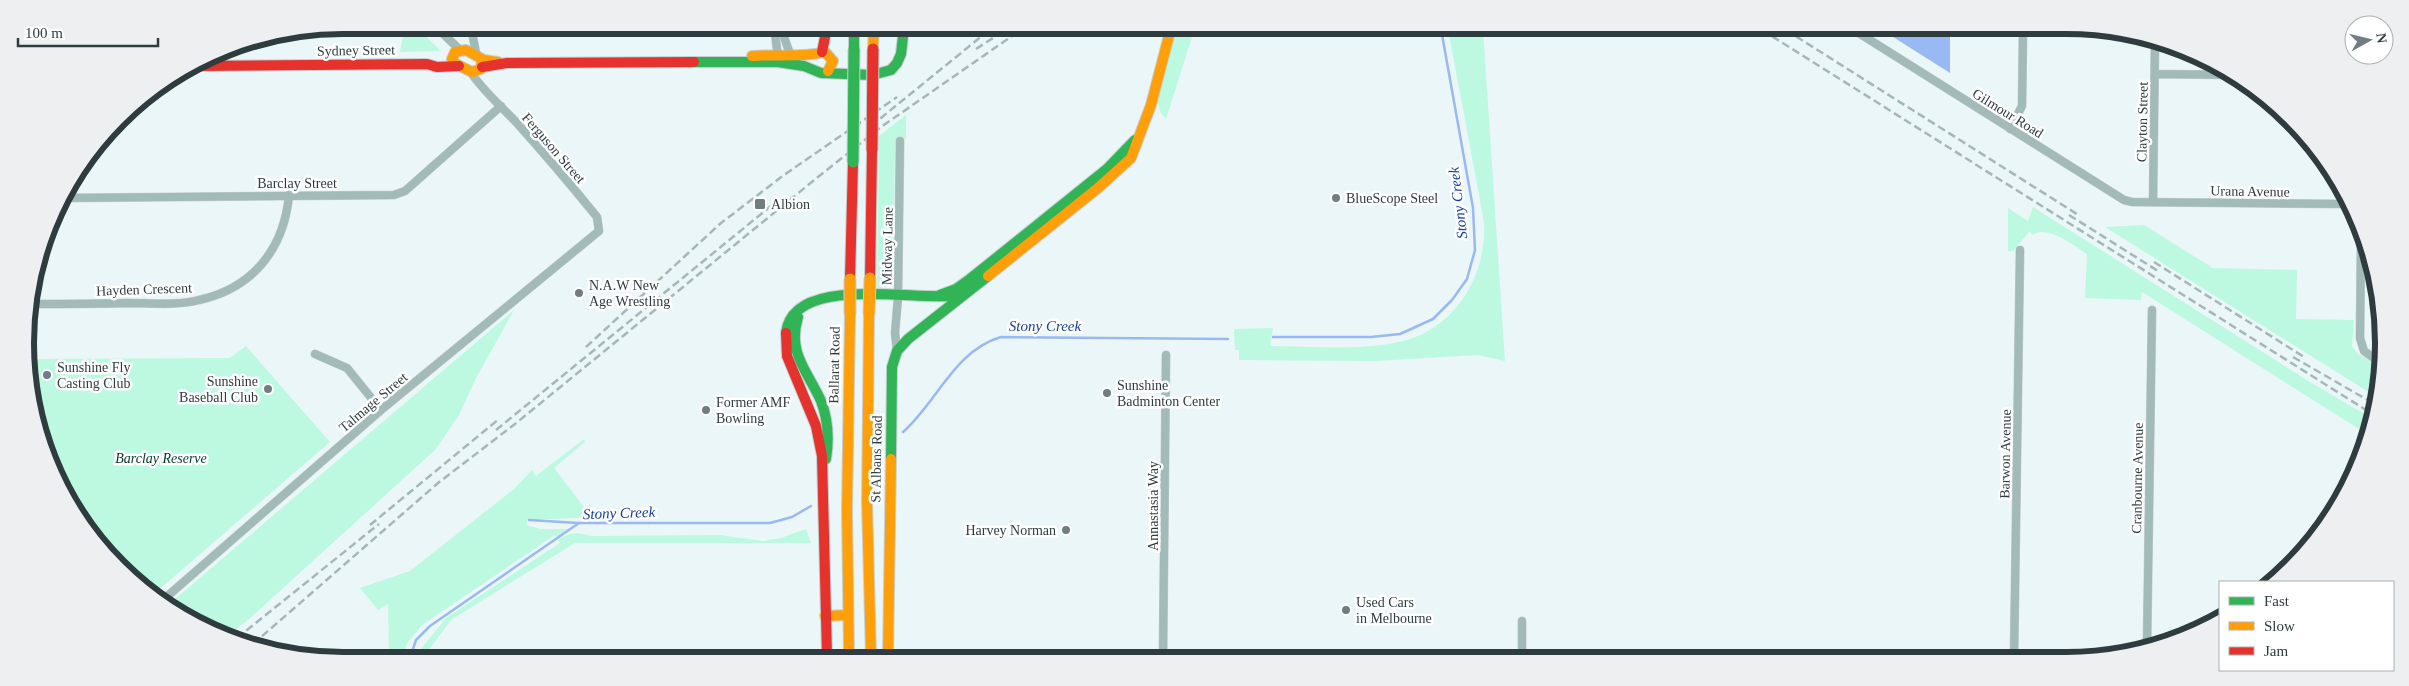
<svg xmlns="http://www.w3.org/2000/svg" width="2409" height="686" font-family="'Times New Roman',serif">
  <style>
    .green { fill: #bcf9e0 }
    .water { fill: #98b9f3 }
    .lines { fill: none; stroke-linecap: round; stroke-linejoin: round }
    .stream { stroke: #98b9f3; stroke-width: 2.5 }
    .street-casing { stroke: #c6d0d2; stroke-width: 9 }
    .fast-casing { stroke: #c6d0d2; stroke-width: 12 }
    .slow-casing { stroke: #c6d0d2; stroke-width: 12 }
    .jam-casing { stroke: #c6d0d2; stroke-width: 12 }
    .street { stroke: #a2bab8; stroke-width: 8 }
    .fast { stroke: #30b455; stroke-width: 10 }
    .slow { stroke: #ff9f0a; stroke-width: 10 }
    .jam { stroke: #e5322d; stroke-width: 10 }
    .rail { stroke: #a6b7b7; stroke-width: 2.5; stroke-dasharray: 8 4; stroke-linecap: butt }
    .fast-bridge-casing { stroke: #c6d0d2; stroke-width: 13; stroke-linecap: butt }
    .slow-bridge-casing { stroke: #c6d0d2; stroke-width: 13; stroke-linecap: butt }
    .jam-bridge-casing { stroke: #c6d0d2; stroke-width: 13; stroke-linecap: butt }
    .fast-bridge { stroke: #30b455; stroke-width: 11 }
    .slow-bridge { stroke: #ff9f0a; stroke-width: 11 }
    .jam-bridge { stroke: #e5322d; stroke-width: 11 }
    .poi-dot { fill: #717d80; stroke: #fff; stroke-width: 2 }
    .labels { text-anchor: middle; stroke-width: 5; stroke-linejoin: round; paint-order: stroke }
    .street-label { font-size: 14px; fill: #2f3c3f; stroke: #fff }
    .poi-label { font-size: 14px; fill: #2f3c3f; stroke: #fff; text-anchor: start }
    .park-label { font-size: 14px; font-style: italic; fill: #023825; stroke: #fff }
    .water-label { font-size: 15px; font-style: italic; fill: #13409d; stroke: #fff }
    .rim { fill: none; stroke: #2f3c3f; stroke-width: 6 }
  </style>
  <rect width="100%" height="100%" fill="#ebf6f8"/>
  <path class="green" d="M405 25H414L441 51 400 52Z
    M1177 28H1195L1166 119 1161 113 1157 100Z
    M1448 29H1483L1505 361 1478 355 1375 361 1239 360V350H1235L1234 329 1273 328 1270 346C1312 346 1358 351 1399 342 1455 330 1487 276 1484 222Z
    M906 115V139L895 142 893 281 886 287 877 289 879 136Z
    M2033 207 2310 382 2373 419 2367 434 2142 292 2141 300 2085 298 2087 254C2074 246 2048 224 2032 235L2030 231 2013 251H2008V208L2028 221Z
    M2144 225 2213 268 2297 270 2296 319 2354 320 2352 346 2358 354 2378 366V398L2105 227Z
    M514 310 476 378 459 415 436 449 248 620 228 635 184 618 168 605Z
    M246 346 330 442 155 593 91 537 42 445 31 359 230 358Z
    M584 439 585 442 554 468 590 515 577 518 527 520V525L540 529H569L556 537 555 535 422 625 408 642 402 655H389L388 604 378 610 360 588 410 571 514 489 532 470 536 476Z
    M806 529 811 543H575L451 620 425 655H416L446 618 560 543 558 540C571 532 577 532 591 536L720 535 763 541 781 538Z"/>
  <path class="water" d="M1882 30H1950V73Z"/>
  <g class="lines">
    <path class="stream" d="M1273 337H1371L1400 334 1433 319 1452 300 1467 279 1475 250 1473 208 1441 29
      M903 432C937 402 955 350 1001 337L1228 339
      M529 520 578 523
      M411 655 416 640 430 626 579 523H770L792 517 811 506"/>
    <defs>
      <path id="street" d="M434 25 460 50
        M774 26 778 57
        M776 26 783 34 790 54
        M471 27 476 53
        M1854 30 2124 200 2132 202 2346 204
        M2155 74 2234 75
        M2010 129 2022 106 2023 31
        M61 198 394 195 405 191 501 106
        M2153 202 2155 42
        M2361 241 2360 338 2364 351 2378 361
        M30 304C62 304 94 304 126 303 150 303 176 306 199 300 253 288 284 249 289 195
        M897 351 895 333 898 297 900 141
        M315 354 347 368 381 410
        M2359 456 2361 441
        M163 600 381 410 599 231 597 217C571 185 544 153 516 122 501 106 481 89 470 71
        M1522 621V657
        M2147 646 2152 310
        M1163 657 1166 355
        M2014 658 2020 250"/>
      <path id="fast" d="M854 27V49
        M694 62H778L804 66 821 73 872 75 891 70 897 63 901 54 904 27
        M940 295 956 289 970 279 1107 169 1135 140
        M798 317C787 353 807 370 821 401 828 419 829 440 826 459
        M786 333C793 272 921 303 961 295
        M891 459 892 367 897 351 908 339 988 276"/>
      <path id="slow" d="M873 49 874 27
        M752 56C776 54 801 58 825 52L833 61 828 71
        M482 59 481 69 472 72 456 64 452 59 455 52 466 50 484 60 498 62
        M988 276 1098 188 1131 158 1151 105 1171 28
        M869 314 867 502 871 656
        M825 616 848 615
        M849 656 847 510 850 314
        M888 656 891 459"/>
      <path id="jam" d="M822 52 827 27
        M194 66 427 64 437 67 459 66
        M482 67 507 63 694 62
        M870 278 872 150
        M850 279 853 162
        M786 333 787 356 816 426 822 456 827 656"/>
    </defs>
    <use href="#street" class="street-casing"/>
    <use href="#fast" class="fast-casing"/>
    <use href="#slow" class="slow-casing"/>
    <use href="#jam" class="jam-casing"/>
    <use href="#street" class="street"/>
    <use href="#fast" class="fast"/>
    <use href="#slow" class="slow"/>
    <use href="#jam" class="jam"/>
    <path class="rail" d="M1762 30 2374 415
      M1786 30 2080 216
      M976 49 1010 27
      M871 126 993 27
      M2069 215 2158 271
      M2154 262 2304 357
      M586 347 721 223 784 175 897 97
      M2293 357 2378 406
      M496 430 771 206
      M370 525 499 419
      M237 638 379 524
      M253 644 438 483 515 424 818 177 881 127 1025 27"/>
    <defs>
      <path id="fast-bridge" d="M853 162 854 49"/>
      <path id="slow-bridge" d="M850 279V314
        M869 314 870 278"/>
      <path id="jam-bridge" d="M872 150 873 49"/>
    </defs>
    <use href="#fast-bridge" class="fast-bridge-casing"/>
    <use href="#slow-bridge" class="slow-bridge-casing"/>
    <use href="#jam-bridge" class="jam-bridge-casing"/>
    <use href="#fast-bridge" class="fast-bridge"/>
    <use href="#slow-bridge" class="slow-bridge"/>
    <use href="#jam-bridge" class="jam-bridge"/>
  </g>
  <g class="poi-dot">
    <circle cx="1336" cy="198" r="5"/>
    <rect x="754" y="198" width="12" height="12" rx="2.5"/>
    <circle cx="579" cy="293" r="5"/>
    <circle cx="47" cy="375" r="5"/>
    <circle cx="268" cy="389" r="5"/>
    <circle cx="1107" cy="393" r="5"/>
    <circle cx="706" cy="410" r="5"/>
    <circle cx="1066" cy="530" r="5"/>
    <circle cx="1346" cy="610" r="5"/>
  </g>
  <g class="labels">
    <g class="street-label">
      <text transform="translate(356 50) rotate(-1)" y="5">Sydney Street</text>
      <text transform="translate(2008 113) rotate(32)" y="5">Gilmour Road</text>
      <text transform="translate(2142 122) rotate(-89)" y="5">Clayton Street</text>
      <text transform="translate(554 148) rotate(49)" y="5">Ferguson Street</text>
      <text x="297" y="188">Barclay Street</text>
      <text transform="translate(2250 191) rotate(1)" y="5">Urana Avenue</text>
      <text transform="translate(887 246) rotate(-89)" y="5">Midway Lane</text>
      <text transform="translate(144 289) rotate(-2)" y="5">Hayden Crescent</text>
      <text transform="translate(834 365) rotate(-89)" y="5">Ballarat Road</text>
      <text transform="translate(373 402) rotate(-40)" y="5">Talmage Street</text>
      <text transform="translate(2005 454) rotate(-89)" y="5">Barwon Avenue</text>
      <text transform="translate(876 459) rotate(-89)" y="5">St Albans Road</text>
      <text transform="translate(2137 478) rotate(-89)" y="5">Cranbourne Avenue</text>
      <text transform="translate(1153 506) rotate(-90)" y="5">Annastasia Way</text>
    </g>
    <g class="poi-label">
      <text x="1346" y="203">BlueScope Steel</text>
      <text x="771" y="209">Albion</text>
      <text x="589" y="290">N.A.W New<tspan x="589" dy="16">Age Wrestling</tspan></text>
      <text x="57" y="372">Sunshine Fly<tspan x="57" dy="16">Casting Club</tspan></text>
      <text x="258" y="386" text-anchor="end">Sunshine<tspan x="258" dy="16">Baseball Club</tspan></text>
      <text x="1117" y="390">Sunshine<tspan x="1117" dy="16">Badminton Center</tspan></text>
      <text x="716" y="407">Former AMF<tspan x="716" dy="16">Bowling</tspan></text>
      <text x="1056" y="535" text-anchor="end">Harvey Norman</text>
      <text x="1356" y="607">Used Cars<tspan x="1356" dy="16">in Melbourne</tspan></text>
    </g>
    <g class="park-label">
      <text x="161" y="463">Barclay Reserve</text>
    </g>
    <g class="water-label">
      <text transform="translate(1458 203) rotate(-97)" y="5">Stony Creek</text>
      <text x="1045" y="331">Stony Creek</text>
      <text transform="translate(619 513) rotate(-2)" y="5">Stony Creek</text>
    </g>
  </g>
  <path d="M0 0H2409V686H0ZM343 34H2066A309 309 0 0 1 2375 343V343A309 309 0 0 1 2066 652H343A309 309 0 0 1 34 343V343A309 309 0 0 1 343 34Z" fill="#eeeff0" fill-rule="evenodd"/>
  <path class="rim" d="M343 34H2066A309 309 0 0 1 2375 343V343A309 309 0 0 1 2066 652H343A309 309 0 0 1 34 343V343A309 309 0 0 1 343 34Z"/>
  <rect x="2219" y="581" width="175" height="90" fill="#ffffff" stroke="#acb1b2"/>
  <rect x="2229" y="597" width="25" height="8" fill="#30b455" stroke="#acb1b2"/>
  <text x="2264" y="606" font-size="15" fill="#2f3c3f">Fast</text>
  <rect x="2229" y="622" width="25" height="8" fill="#ff9f0a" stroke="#acb1b2"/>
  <text x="2264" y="631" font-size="15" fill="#2f3c3f">Slow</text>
  <rect x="2229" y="647" width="25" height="8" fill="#e5322d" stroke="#acb1b2"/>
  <text x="2264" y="656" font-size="15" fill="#2f3c3f">Jam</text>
  <g transform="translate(2369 40) rotate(82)"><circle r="24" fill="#ffffff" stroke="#acb1b2"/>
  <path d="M0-4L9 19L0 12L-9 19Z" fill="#717d80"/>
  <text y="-8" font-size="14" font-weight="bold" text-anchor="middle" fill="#2f3c3f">N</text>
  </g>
  <path d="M18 38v8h140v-8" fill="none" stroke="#2f3c3f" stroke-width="2.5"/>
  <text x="25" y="38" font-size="15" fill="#2f3c3f" stroke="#ffffff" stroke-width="4" paint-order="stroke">100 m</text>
</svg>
